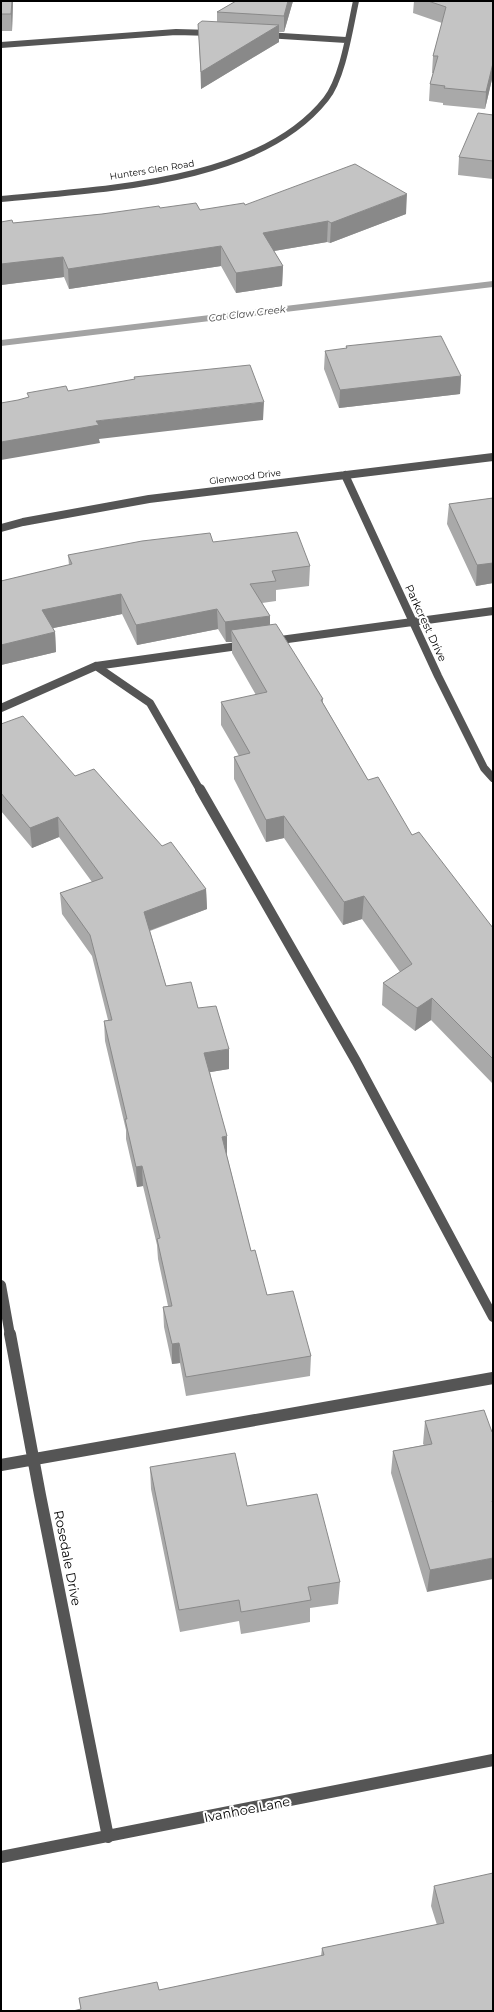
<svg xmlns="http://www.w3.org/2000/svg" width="494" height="2012" font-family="Montserrat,sans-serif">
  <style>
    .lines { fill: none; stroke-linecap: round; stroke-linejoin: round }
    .stream { fill: #a3a3a3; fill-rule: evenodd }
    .minor-far3 { stroke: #555; stroke-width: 6 }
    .minor-far2 { stroke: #555; stroke-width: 8 }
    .minor-far1 { stroke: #555; stroke-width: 10 }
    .minor { stroke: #555; stroke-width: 12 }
    .wall { fill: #a9a9a9 }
    .shaded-wall { fill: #898989 }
    .building { fill: #c4c4c4; stroke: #898989 }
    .labels { text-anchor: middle; stroke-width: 4; stroke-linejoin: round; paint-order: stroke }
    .far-street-label { font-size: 9px; fill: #000; stroke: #fff }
    .far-water-label { font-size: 10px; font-style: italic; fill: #444; stroke: #fff }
    .street-label { font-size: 11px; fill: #000; stroke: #fff }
    .near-street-label { font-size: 13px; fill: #000; stroke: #fff }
  </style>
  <rect width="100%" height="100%" fill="#fff"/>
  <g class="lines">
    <path class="stream" d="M493 281V287L1 346V340Z"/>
    <path class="minor-far3" d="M266 35 346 40
      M1 45 176 32 212 33
      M1 199C101 189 259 184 326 99 343 78 350 28 356 1"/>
    <path class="minor-far2" d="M345 475 438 676 484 768 493 778
      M1 528 23 522 149 499 493 457
      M273 641 493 611
      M96 666 150 703 200 790
      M1 708 96 666 245 645"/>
    <path class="minor-far1" d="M200 789 356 1061 493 1317
      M1 1285 10 1335"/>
    <path class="minor" d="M10 1334 40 1495 108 1837
      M1 1465 493 1378
      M1 1857 493 1760"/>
  </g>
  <path class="wall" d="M1 1H13L12 31H1Z
    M236 1H293L284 32H279V42L201 89 199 40 198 24 217 22V12Z
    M414 1H493V75L485 109 443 105V103L429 101 430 84 433 73H432L433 56 442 23 413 13Z
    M493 115V179L458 175 459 157Z
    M245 205 406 214 330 243 327 242 274 251 283 266 282 286 236 293 221 266 69 289 64 277 1 285V222L13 223 160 208 200 210Z
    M346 346 461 376 460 394 339 408 324 369 325 351 346 349Z
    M493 498V583L476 586 447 524 449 504Z
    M213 542 310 566 309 586 276 590V601L262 603 270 616V625L323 699V703L368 780 412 835 493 928V1084L431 1020 415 1031 382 1005 383 983 400 972 362 919 343 925 284 838 266 842 234 779V757L239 756 221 725V702L256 695 232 653V642H226L218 629 137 645 122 614 53 628 55 632 56 652 1 665V581L69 565 68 555Z
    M1 724 75 776 162 846 206 889 207 909 150 931 166 986 198 1008 229 1069 210 1072 227 1156 251 1251 267 1295 311 1356 310 1376 186 1396 180 1363 172 1364 164 1327 163 1307 168 1306 158 1259 157 1245 143 1186 137 1187 126 1139V1130L105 1041 104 1021 108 1020 92 956 62 914 60 893 92 882 59 837 32 848 1 811Z
    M425 1421 492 1432 427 1592 391 1473 393 1451 424 1445 423 1444Z
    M150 1467 247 1506 340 1582 338 1604 310 1608V1622L241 1634 239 1621 180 1632 151 1489Z
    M434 1886 493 2011 81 2010 79 1998 159 1990 321 1956 322 1948 437 1925 431 1906Z"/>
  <path class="shaded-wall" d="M12 1H13L12 31 11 14Z
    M288 1H293L284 32V16Z
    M279 25V42L201 89V72Z
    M493 63V75L485 109 486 92Z
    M407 194 406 214 330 243 331 223Z
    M328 221 327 242 262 253 263 233Z
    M221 246V266L69 289 68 269Z
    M63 257 64 277 1 285V264Z
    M283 266 282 286 236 293V273Z
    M461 376 460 394 339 408 340 390Z
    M264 402 263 420 99 439 100 443 1 460V442L96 421Z
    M493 563V583L476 586 477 565Z
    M121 594 122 614 44 630 42 610Z
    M217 609 218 629 137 645 136 625Z
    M270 616V636L231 630 232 642H226L225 622Z
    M55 632 56 652 1 665V645Z
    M284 816V838L266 842V820Z
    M58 817 59 837 32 848 30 828Z
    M206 889 207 909 145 932 144 912Z
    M364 896 362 919 343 925 344 902Z
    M432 998 431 1020 415 1031 417 1008Z
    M229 1049V1069L205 1073 204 1053Z
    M227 1136V1156L222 1137Z
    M142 1166 143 1186 137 1187 136 1167Z
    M179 1343 180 1363 172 1364V1344Z
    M493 1558V1579L427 1592 430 1570Z"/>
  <path class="building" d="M1 1H12L11 14H1Z
    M236 1H288L284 16 217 12Z
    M428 1H493V63L486 92 444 88 445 86 430 84 438 56H433L446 7Z
    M202 21 279 25 201 72 198 24Z
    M478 113 493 115V161L459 157Z
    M355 164 407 194 331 223 328 221 263 233 283 266 236 273 221 246 68 269 63 257 1 264V222L12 220 13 223 102 214 159 206 160 208 196 203 200 210 244 203 245 205Z
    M441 336 461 376 340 390 325 351 347 348 346 346Z
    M250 365 264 402 96 421 99 425 1 442V403L18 400 29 397 27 393 66 386 68 391 135 379 134 377Z
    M493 498V563L477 565 449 504Z
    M297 532 310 566 272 571 276 581 250 584 270 616 225 622 217 609 136 625 121 594 42 610 55 632 1 645V581L72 564 68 555 142 541 210 533 213 542Z
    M276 624 323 699 321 700 368 780 378 777 412 835 419 832 493 928V1059L432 998 417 1008 383 983 412 964 364 896 344 902 284 816 266 820 234 757 250 753 221 702 267 692 231 630Z
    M23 716 75 776 94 769 162 846 171 842 206 889 144 912 166 986 191 982 198 1008 216 1006 229 1049 204 1053 227 1136 222 1137 251 1251 255 1250 267 1295 293 1291 311 1356 186 1377 179 1343 172 1344 163 1307 172 1306 157 1239 160 1238 142 1166 136 1167 125 1119H127L104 1021 112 1020 90 935 60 893 103 878 58 817 30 828 1 793V724Z
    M484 1410 492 1432H493V1501H492L493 1504V1558L430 1570 393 1451 432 1444 425 1421Z
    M235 1453 247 1506 317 1494 340 1582 308 1587 311 1600 241 1612 239 1600 179 1610 150 1467Z
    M493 1873V2011H73L81 2009 79 1998 157 1982 159 1990 324 1955 322 1948 444 1923 434 1886Z"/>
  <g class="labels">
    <g class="far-street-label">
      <text transform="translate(152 170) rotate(-9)" y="3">Hunters Glen Road</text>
      <text transform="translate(245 477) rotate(-7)" y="3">Glenwood Drive</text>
    </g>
    <g class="far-water-label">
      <text transform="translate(247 313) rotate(-7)" y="4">Cat Claw Creek</text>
    </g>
    <g class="street-label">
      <text transform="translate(426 623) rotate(65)" y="4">Parkcrest Drive</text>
    </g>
    <g class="near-street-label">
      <text transform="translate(68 1558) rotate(79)" y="5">Rosedale Drive</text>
      <text transform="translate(247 1809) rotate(-11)" y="5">Ivanhoe Lane</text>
    </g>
  </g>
  <rect width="494" height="2012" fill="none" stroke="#000000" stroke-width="4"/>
</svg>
